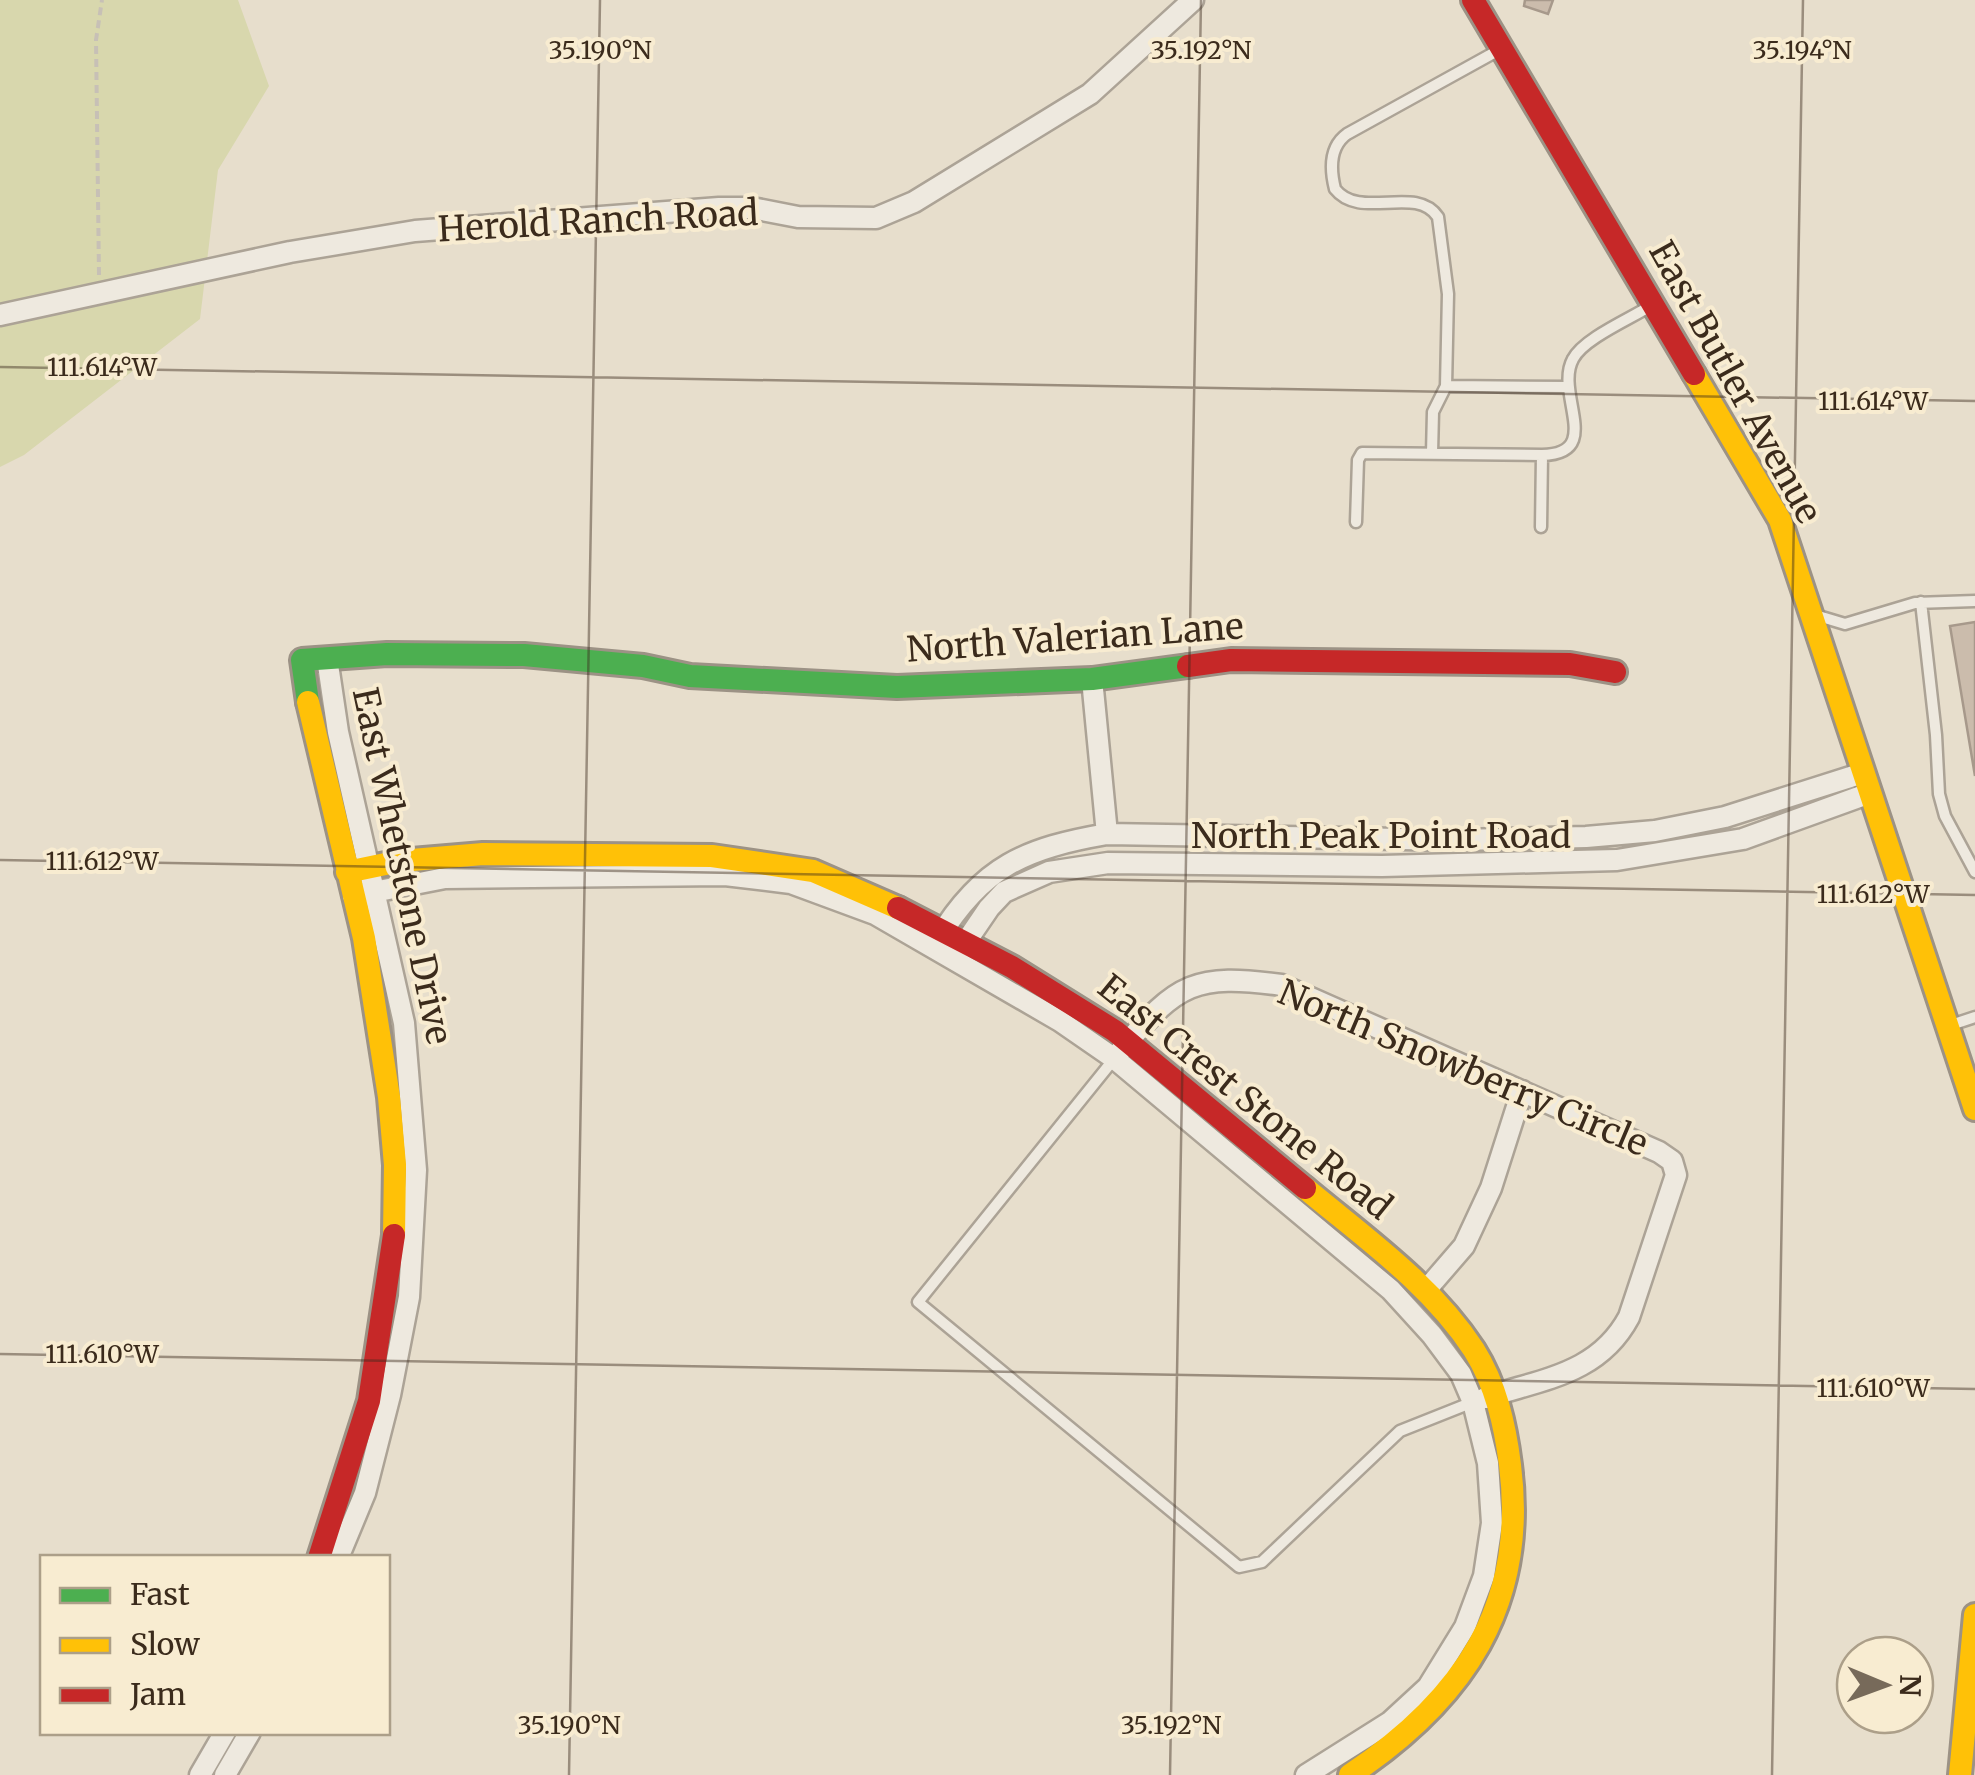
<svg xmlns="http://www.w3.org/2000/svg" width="1975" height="1775" font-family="Merriweather,serif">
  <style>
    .green { fill: #d8d7ad }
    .building { fill: #cbbcac; stroke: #a7998b; stroke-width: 2.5 }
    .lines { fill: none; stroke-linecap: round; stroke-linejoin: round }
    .lane-casing { stroke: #aca396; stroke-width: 15 }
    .street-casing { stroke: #aca396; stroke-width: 25 }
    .fast-casing { stroke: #9c9285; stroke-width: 28 }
    .slow-casing { stroke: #9c9285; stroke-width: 28 }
    .jam-casing { stroke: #9c9285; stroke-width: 28 }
    .path { stroke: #c7c0b6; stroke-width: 4; stroke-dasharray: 8 5; stroke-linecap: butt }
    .lane { stroke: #eee9df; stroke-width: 10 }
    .street { stroke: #eee9df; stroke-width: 20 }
    .fast { stroke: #4caf50; stroke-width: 22 }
    .slow { stroke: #ffc107; stroke-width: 22 }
    .jam { stroke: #c62828; stroke-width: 22 }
    .ticks { fill: none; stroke: #3b2b1c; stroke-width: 2.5; stroke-opacity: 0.45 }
    .labels { text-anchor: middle; stroke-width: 8; stroke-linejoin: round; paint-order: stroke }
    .street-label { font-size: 35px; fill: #3b2b1c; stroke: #f8ecd1 }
    .ticks-label { font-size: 25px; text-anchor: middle; fill: #3b2b1c; stroke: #f8ecd1; stroke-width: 8; stroke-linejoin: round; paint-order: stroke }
  </style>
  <rect width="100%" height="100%" fill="#e7decc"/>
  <path class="green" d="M0 0H238L269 86 218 170 200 319 24 455 0 467Z"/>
  <path class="building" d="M1525 0H1553L1548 14 1524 6Z
    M1975 622V776L1950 626Z"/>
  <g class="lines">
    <defs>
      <path id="lane" d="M1446 386 1568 387
        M1432 453 1433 412 1446 386 1448 294 1438 217C1416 184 1360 221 1335 189 1330 169 1329 147 1347 134L1499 50
        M1356 522 1358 460 1362 453 1542 455C1605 454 1554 393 1573 359 1584 338 1632 318 1652 305
        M1541 527 1542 455
        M1921 602 1936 735 1939 794 1945 816 1975 872
        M1815 615 1845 624 1915 603 1975 601
        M1948 1026 1975 1017
        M1114 1059 918 1302 1239 1567 1262 1562 1400 1431 1473 1402"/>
      <path id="street" d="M0 315 290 252 415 231 719 208H752L798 217 876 218 914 202 1090 94 1193 0
        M327 658 338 732 404 1023 416 1170 409 1297 390 1395 365 1493 338 1558
        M1092 679 1107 834
        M353 896 445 878 725 875 791 883 875 914 1060 1021 1115 1059 1391 1290 1432 1335 1461 1374 1473 1402 1488 1463 1492 1523 1484 1576 1465 1627 1428 1687 1390 1722 1306 1775
        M938 939C982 866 1026 848 1107 834L1458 840 1586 837 1655 831 1725 817 1863 773
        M959 952 989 908 1004 892 1049 872 1108 863 1382 866 1617 860 1743 839 1870 793
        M1122 1049C1177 983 1196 973 1281 985L1659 1152 1672 1161 1676 1175 1629 1317C1598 1375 1541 1379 1485 1398
        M1426 1290 1464 1246 1491 1188 1522 1091
        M200 1775 225 1732
        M225 1775 250 1732"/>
      <path id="fast" d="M308 702 302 660 387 654 524 655 643 666 690 676 897 687 1092 679 1188 666"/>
      <path id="slow" d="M1694 374 1780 520 1975 1109
        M308 702 364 938 389 1097 395 1165 394 1235
        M347 872 400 861 483 854 712 856 813 871 898 908
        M1305 1188C1365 1238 1431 1284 1474 1350 1496 1385 1505 1425 1510 1465 1528 1605 1463 1700 1350 1775
        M1960 1775 1975 1615"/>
      <path id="jam" d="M1473 0 1694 374
        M1188 666 1231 660 1570 664 1615 672
        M898 908 1012 967 1115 1031 1305 1188
        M319 1558 369 1401 394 1235"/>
    </defs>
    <use href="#lane" class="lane-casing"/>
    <use href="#street" class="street-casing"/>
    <use href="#fast" class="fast-casing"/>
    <use href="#slow" class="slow-casing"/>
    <use href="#jam" class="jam-casing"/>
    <path class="path" d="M99 275 96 40 102 0"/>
    <use href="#lane" class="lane"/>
    <use href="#street" class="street"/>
    <use href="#fast" class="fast"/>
    <use href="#slow" class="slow"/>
    <use href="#jam" class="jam"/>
  </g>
  <path class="ticks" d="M0 367 1975 401M0 860 1975 895M0 1354 1975 1389M569 1775 600 0M1170 1775 1201 0M1772 1775 1803 0"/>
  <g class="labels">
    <g class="street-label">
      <text transform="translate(598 221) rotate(-3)" y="12">Herold Ranch Road</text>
      <text transform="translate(1735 382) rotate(61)" y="12">East Butler Avenue</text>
      <text transform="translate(1075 638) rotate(-4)" y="12">North Valerian Lane</text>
      <text x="1381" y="848">North Peak Point Road</text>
      <text transform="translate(402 866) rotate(78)" y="12">East Whetstone Drive</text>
      <text transform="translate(1463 1068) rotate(23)" y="12">North Snowberry Circle</text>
      <text transform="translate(1245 1097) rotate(39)" y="12">East Crest Stone Road</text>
    </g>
  </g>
  <g class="ticks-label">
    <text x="600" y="59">35.190°N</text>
    <text x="1201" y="59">35.192°N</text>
    <text x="1802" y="59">35.194°N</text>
    <text x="102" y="376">111.614°W</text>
    <text x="1873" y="410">111.614°W</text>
    <text x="102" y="870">111.612°W</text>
    <text x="1873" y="903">111.612°W</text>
    <text x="102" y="1363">111.610°W</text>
    <text x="1873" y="1397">111.610°W</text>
    <text x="569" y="1734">35.190°N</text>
    <text x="1171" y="1734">35.192°N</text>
  </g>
  <rect x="40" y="1555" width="350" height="180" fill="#f8ecd1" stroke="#ac9f89" stroke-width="2.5"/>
  <rect x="60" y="1588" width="50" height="15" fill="#4caf50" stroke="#ac9f89" stroke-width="2.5"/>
  <text x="130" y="1605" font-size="30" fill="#3b2b1c">Fast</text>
  <rect x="60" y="1638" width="50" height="15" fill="#ffc107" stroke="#ac9f89" stroke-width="2.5"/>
  <text x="130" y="1655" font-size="30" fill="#3b2b1c">Slow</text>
  <rect x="60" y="1688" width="50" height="15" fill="#c62828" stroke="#ac9f89" stroke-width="2.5"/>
  <text x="130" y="1705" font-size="30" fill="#3b2b1c">Jam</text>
  <g transform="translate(1885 1685) rotate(91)"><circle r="48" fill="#f8ecd1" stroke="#ac9f89" stroke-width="2.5"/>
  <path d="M0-8L18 38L0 25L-18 38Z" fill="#776a5a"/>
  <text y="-15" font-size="28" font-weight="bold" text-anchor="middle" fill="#3b2b1c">N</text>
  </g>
</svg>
